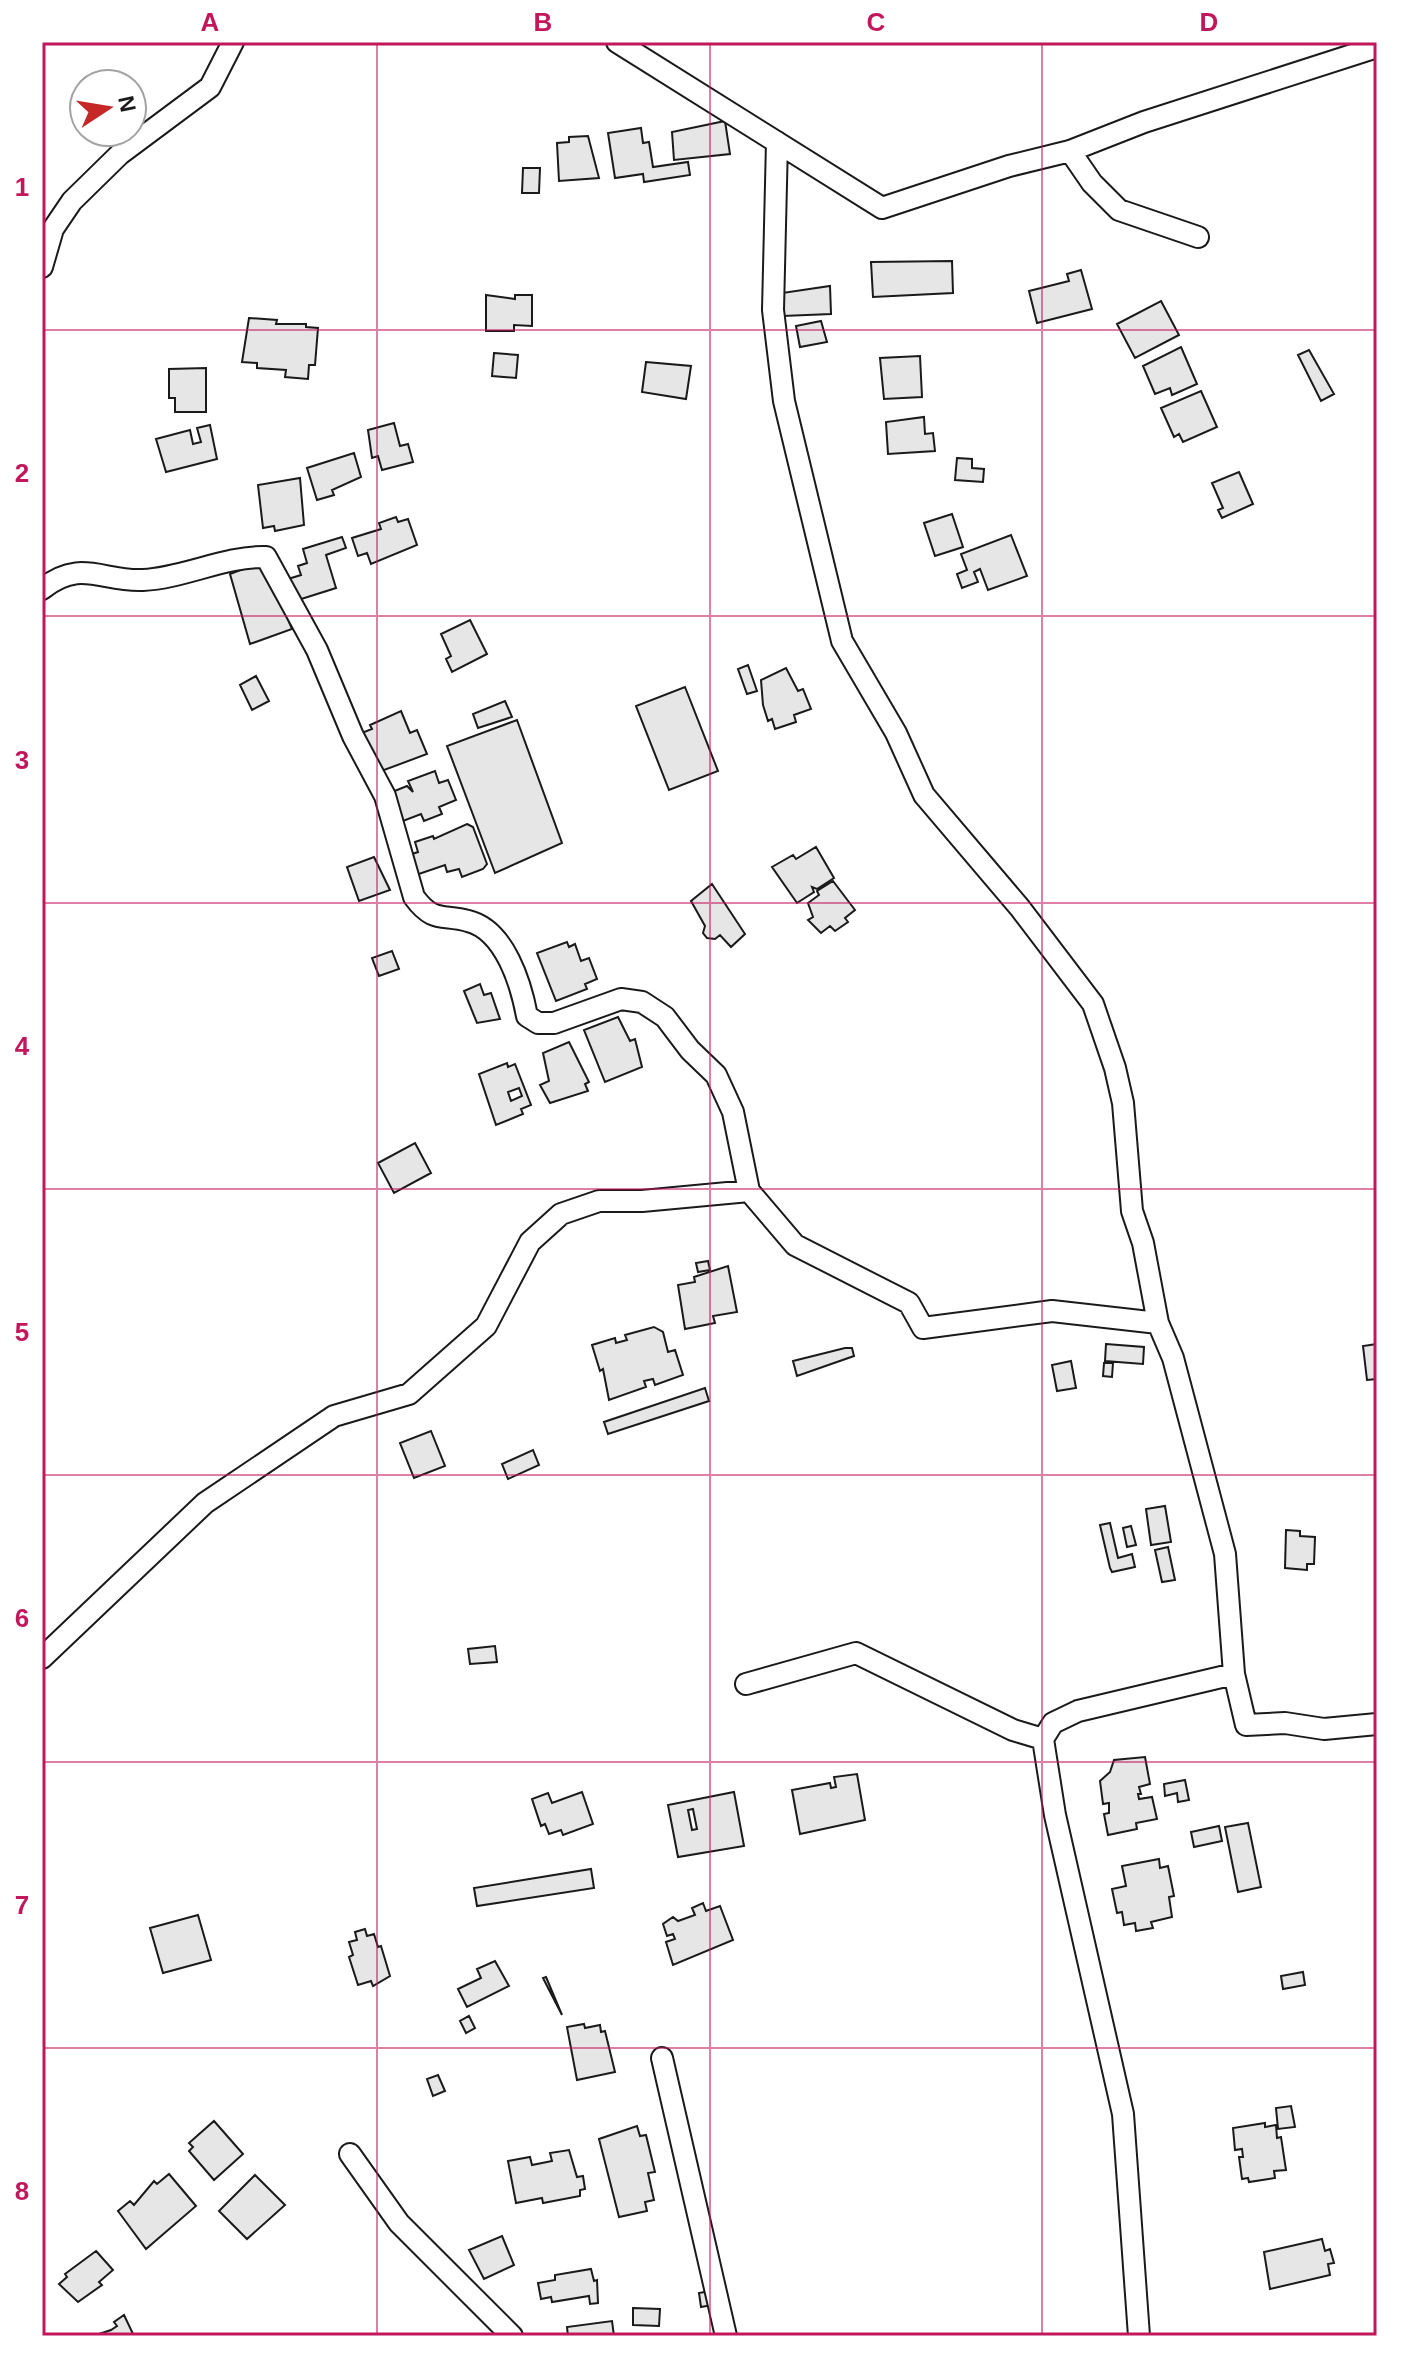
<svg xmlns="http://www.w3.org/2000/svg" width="1419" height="2378" font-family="Arial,sans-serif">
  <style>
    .building { fill: #e6e6e6; stroke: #1a1a1a; stroke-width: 2; fill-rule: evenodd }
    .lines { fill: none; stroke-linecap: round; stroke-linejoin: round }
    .street-casing { stroke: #1a1a1a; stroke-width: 24 }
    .street { stroke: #fff; stroke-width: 20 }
    .grid { fill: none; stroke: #c2185b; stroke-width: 2; stroke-opacity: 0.55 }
    .neatline { fill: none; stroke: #c2185b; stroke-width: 3 }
    .grid-label { font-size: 26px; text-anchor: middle; font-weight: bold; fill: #c2185b }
  </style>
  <rect width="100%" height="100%" fill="#fff"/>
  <path class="building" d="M725 121 730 154 674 160 672 132Z
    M641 128 643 143 649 142 653 167 688 162 690 175 644 182 643 174 615 178 608 133Z
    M588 136 599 178 559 181 557 143 569 142V137Z
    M523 168H540L539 193H522Z
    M952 261 953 293 873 297 871 262Z
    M1081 270 1092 309 1037 323 1029 291 1069 281 1067 274Z
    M830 286 831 314 783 316 782 293Z
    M486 295 515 299V295H532V326L514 325V331H486Z
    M1161 301 1179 335 1135 358 1117 324Z
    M249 318 277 320 276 324H306V327L318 328 315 365H309L308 379 285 377 286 370 257 368V363L242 362Z
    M821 321 827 342 800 347 796 326Z
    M1181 347 1197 384 1172 395 1170 388 1155 394 1143 366Z
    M1309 350 1334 394 1321 401 1298 355Z
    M494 353 518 355 516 378 492 376Z
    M920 356 922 397 884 399 880 358Z
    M646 362 691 366 686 399 642 392Z
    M206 368V412H175V398H169V369Z
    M1201 391 1217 427 1183 442 1179 434 1174 437 1161 408Z
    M924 417 925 434 933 433 935 451 888 454 886 422Z
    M394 423 400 446 408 444 413 462 382 470 378 456 372 458 368 430Z
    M210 425 217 459 166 472 156 439 190 430 193 444 201 442 197 428Z
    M354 453 361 477 332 490 334 495 317 500 307 468Z
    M957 458 972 459V468L984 469 983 482 955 480Z
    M1239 472 1253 504 1222 518 1218 510 1223 508 1212 483Z
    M300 478 304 525 275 531 274 526 263 528 258 485Z
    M952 514 963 547 935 556 924 523Z
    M396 517 398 522 408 519 417 545 371 564 367 553 358 556 352 538 381 529 379 523Z
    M1011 535 1027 576 988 590 980 569 974 572 978 582 962 588 957 574 967 570 961 554Z
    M342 537 346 548 326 555 336 588 295 601 288 579 301 575 298 566 307 563 303 549Z
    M264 561 292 629 250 644 230 574Z
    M470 620 487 654 452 672 446 659 451 656 441 634Z
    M748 665 757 691 747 694 738 669Z
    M786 668 798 691 803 689 811 709 794 715 796 722 775 729 772 719 768 721 763 705 761 680Z
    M256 676 269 701 252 710 240 685Z
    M685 687 718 771 669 790 636 706Z
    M505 701 512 717 478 728 473 714Z
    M401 711 410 733 417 730 427 754 376 773 359 734 372 729 370 725Z
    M517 720 562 843 495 873 447 746Z
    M435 771 439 783 448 780 456 800 439 807 442 814 424 821 421 814 403 821 392 792 407 786 413 792 408 781Z
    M467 824 473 827 487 864 483 869 462 877 459 869 447 872 445 865 416 875 409 855 418 852 415 842 433 836 434 839Z
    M816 847 834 878 817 889 812 887 814 892 797 903 772 867 793 855 796 859Z
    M374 857 390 890 359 901 347 867Z
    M833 881 855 910 845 918 848 922 835 931 830 926 821 933 808 920 813 917 808 903 819 895 817 891Z
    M712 884 745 934 731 947 720 935 715 939 707 938 703 933 705 926 691 901Z
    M567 942 569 947 575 944 581 961 589 958 597 979 585 984 587 989 556 1001 537 953Z
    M392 951 399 969 379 976 372 958Z
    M480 984 484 995 491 993 500 1019 477 1023 464 991Z
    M618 1017 630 1041 635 1039 642 1067 605 1082 584 1030Z
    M569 1042 589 1082 585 1084 588 1091 550 1103 540 1085 549 1081 543 1053Z
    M507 1063 508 1067 515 1064 531 1105 521 1109 523 1114 496 1125 479 1074ZM519 1088 522 1096 511 1101 508 1092Z
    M415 1143 431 1173 394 1193 378 1163Z
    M708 1261 710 1270 698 1272 696 1263Z
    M728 1266 737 1312 713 1316 715 1323 685 1329 678 1285 695 1282 694 1277Z
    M654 1327 663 1332 668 1352 675 1350 683 1375 655 1385 653 1379 644 1381 646 1387 609 1400 603 1369 600 1371 592 1345 615 1338 616 1343 627 1340 625 1335Z
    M1106 1344 1144 1347 1143 1364 1105 1361Z
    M1377 1344V1379L1367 1380 1363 1346Z
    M845 1348H852L854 1356 797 1376 793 1361Z
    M1071 1361 1076 1388 1057 1391 1052 1365Z
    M1104 1363H1113L1112 1377 1103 1376Z
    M705 1388 709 1401 608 1434 604 1422Z
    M431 1431 445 1466 414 1478 400 1443Z
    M533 1450 539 1465 508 1479 502 1464Z
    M1165 1506 1171 1542 1151 1545 1146 1509Z
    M1110 1523 1118 1558 1132 1554 1135 1567 1112 1572 1110 1568 1100 1525Z
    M1131 1526 1136 1545 1127 1547 1123 1528Z
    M1286 1530 1300 1531V1536L1315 1537 1314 1564H1307V1570L1285 1568Z
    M1168 1547 1175 1580 1162 1582 1155 1550Z
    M495 1646 497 1662 470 1664 468 1649Z
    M1145 1757 1150 1784 1139 1787 1141 1794H1138L1139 1799 1152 1797 1157 1819 1136 1823 1137 1829 1108 1835 1104 1814 1109 1813V1803L1103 1804 1100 1781 1110 1772 1114 1760Z
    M857 1774 865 1820 800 1834 792 1790 830 1783 831 1788 836 1787 834 1777Z
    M1185 1780 1189 1800 1178 1802 1177 1793 1165 1796 1164 1784Z
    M582 1792 593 1824 563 1835 561 1830 549 1834 545 1824 541 1826 532 1799 548 1793 552 1803Z
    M734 1792 744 1846 678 1857 668 1805ZM693 1809 697 1829 692 1830 688 1810Z
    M1248 1823 1261 1887 1238 1892 1225 1827Z
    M1219 1826 1222 1841 1194 1847 1191 1832Z
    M1159 1859 1160 1868 1168 1866 1174 1896 1169 1897 1172 1917 1151 1922 1153 1928 1136 1931 1135 1923 1124 1925 1122 1912 1117 1913 1112 1889 1126 1886 1122 1866Z
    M591 1869 594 1888 477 1906 474 1888Z
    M703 1903 706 1911 720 1906 733 1940 673 1965 666 1942 675 1939 673 1934 667 1936 663 1924 673 1917 678 1921 695 1915 692 1908Z
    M198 1915 211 1960 163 1973 150 1928Z
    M365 1929 367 1936 374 1934 378 1947 381 1946 390 1976 373 1986 371 1981 358 1985 349 1957 353 1955 349 1942 357 1940 355 1932Z
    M495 1961 509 1986 467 2007 458 1989 481 1978 477 1969Z
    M1303 1972 1305 1985 1283 1989 1281 1976Z
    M546 1977 562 2015 543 1978Z
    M469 2016 475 2028 466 2033 460 2021Z
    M584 2024 585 2028 600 2025 601 2032 605 2031 615 2072 577 2080 567 2027Z
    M438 2075 445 2091 433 2096 427 2079Z
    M1291 2106 1295 2127 1278 2129 1276 2108Z
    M214 2121 243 2154 214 2180 189 2151 193 2147 189 2143Z
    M1265 2123V2127L1276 2125 1277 2138 1281 2137 1286 2170 1274 2171 1275 2178 1249 2182 1248 2178 1242 2179 1239 2157H1243L1242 2149 1235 2150 1233 2128Z
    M637 2126 640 2136 646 2135 655 2172 648 2173 654 2200 645 2202 647 2211 619 2217 599 2139Z
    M569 2150 577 2177 583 2176 585 2189 580 2190V2196L543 2203 542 2198 516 2203 508 2161 530 2157 532 2165 552 2161 550 2153Z
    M169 2174 196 2206 146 2249 118 2211 130 2201 134 2205 154 2181 157 2184Z
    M255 2175 285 2205 247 2239 219 2211Z
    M502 2236 514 2265 484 2279 469 2250Z
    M1322 2239 1325 2251 1330 2249 1334 2263 1328 2264 1330 2275 1270 2289 1264 2252Z
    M96 2251 113 2270 99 2282 102 2285 78 2302 59 2284 67 2277 65 2274Z
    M591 2269 594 2281 597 2280 598 2303 590 2304 589 2296 552 2302 551 2297 541 2299 538 2283 555 2280V2275Z
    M710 2291 712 2305 701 2307 699 2293Z
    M633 2308 660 2309 659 2326 633 2325Z
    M124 2315 134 2336H93L111 2330 117 2326 114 2322Z
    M612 2321 614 2336H568L567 2327Z"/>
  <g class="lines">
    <defs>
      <path id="street" d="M617 42 882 208 1009 166 1070 151 1144 122 1377 47
        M777 142 773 310 784 401 842 641 896 733 924 795 1020 908 1093 1004 1115 1068 1123 1103 1132 1211 1143 1243 1158 1323
        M1070 151 1092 183 1119 210 1198 237
        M42 267 53 229 72 201 120 154 210 87 233 42
        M42 589C81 558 102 582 143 580 184 578 225 556 266 557L317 650 353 736 385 796 414 897C433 923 442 914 468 921 505 930 521 984 527 1016L538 1023H554L621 999 642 1002 665 1017 690 1050 716 1075 733 1112 749 1191 795 1245 909 1303 923 1328 1052 1311 1158 1323 1173 1358 1225 1554 1234 1674
        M42 1658 205 1503 334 1416 409 1394 486 1326 530 1242 561 1214 599 1201H642L749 1191
        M746 1684 856 1653 1013 1730 1043 1739 1055 1815 1123 2114 1139 2336
        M1043 1739 1053 1723 1078 1711 1234 1674 1246 1725 1285 1723 1324 1729 1377 1724
        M662 2058 726 2336
        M350 2154 399 2223 512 2336"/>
    </defs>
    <use href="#street" class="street-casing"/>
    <use href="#street" class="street"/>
  </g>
  <path class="grid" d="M377 42V2336M710 42V2336M1042 42V2336M42 330H1377M42 616H1377M42 903H1377M42 1189H1377M42 1475H1377M42 1762H1377M42 2048H1377"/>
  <rect width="1419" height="2378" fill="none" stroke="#ffffff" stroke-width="88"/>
  <g transform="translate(108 108) rotate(78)"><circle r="38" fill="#ffffff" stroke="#a3a3a3" stroke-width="2"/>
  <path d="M0-6L14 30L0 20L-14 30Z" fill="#c62828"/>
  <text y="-12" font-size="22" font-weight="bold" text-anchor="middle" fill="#1a1a1a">N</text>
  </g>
  <rect x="44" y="44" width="1331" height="2290" class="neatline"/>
  <g class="grid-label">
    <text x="210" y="31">A</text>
    <text x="543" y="31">B</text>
    <text x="876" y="31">C</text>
    <text x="1209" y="31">D</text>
    <text x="22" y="196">1</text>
    <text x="22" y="482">2</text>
    <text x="22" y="769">3</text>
    <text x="22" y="1055">4</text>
    <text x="22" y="1341">5</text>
    <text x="22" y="1627">6</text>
    <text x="22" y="1914">7</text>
    <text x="22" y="2200">8</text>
  </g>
</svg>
